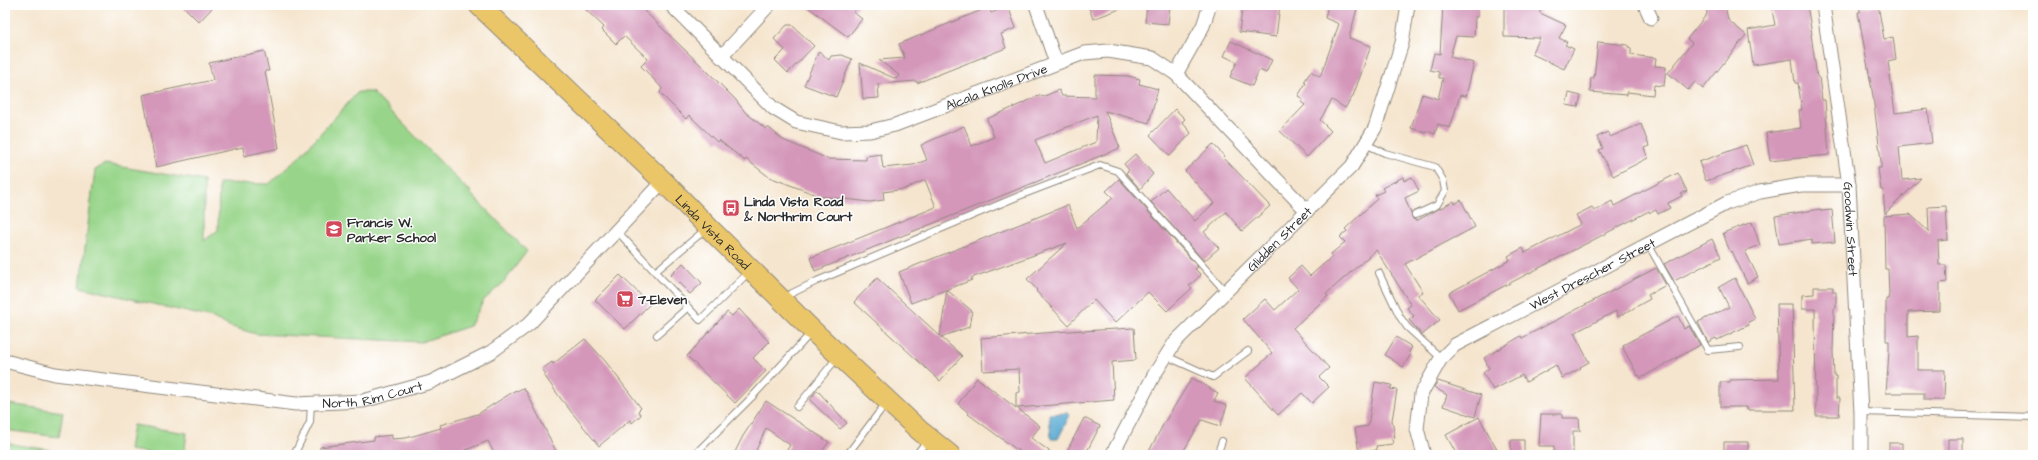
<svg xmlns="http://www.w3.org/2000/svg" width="2038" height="460" font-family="'Architects Daughter',sans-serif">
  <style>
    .green { fill: #98d58a; stroke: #62805a }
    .water { fill: #55a7d0; stroke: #40697e }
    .building { fill: #d497ba; fill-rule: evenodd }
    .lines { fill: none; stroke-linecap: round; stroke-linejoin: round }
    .lane-casing { stroke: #90887c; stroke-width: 8 }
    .street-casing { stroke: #90887c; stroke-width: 15 }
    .primary-casing { stroke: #90887c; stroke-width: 22 }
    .lane { stroke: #fff; stroke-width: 6 }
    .street { stroke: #fff; stroke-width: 13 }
    .primary { stroke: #ebc669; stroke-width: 20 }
    .labels { text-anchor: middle; stroke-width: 3; stroke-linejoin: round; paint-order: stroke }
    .street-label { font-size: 13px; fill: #2b2b2b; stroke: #fff }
    .poi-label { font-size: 13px; font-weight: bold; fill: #2b2b2b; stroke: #fff; text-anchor: start }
  </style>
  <rect width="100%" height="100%" fill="#fff"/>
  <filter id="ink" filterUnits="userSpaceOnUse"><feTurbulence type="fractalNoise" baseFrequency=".025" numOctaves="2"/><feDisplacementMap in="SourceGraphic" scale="8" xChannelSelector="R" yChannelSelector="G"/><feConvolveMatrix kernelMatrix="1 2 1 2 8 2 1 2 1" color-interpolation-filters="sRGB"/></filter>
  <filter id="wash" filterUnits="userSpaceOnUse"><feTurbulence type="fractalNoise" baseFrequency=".012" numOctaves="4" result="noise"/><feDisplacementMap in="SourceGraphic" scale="16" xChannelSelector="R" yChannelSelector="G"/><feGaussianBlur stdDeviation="0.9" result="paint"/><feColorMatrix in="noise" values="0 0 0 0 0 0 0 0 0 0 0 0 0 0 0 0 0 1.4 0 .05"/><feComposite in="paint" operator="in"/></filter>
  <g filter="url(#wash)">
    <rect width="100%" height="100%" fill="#f5e5ce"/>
    <path class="green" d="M358 92H372L467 189 470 190V193L527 251 504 282 484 300 470 326 421 342 256 334 229 326 213 318 80 287 95 170 105 164 204 181V241L218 230 219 183 269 184 299 157Z
      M9 404 63 412 59 437 5 430Z
      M133 425 187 433 184 455H166L129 450Z
      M5 443 51 450 50 455H5Z"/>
    <path class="water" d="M1068 413 1070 415 1058 439H1051L1049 414Z"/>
    <g id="blocks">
      <path class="building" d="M182 5H215L199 22Z
        M581 5H638L708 72 735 99 745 112 766 129 768 127 783 140 828 159 866 160V156L881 154 883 168 913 165 927 160 921 145 964 126 972 146 994 137 987 119 1041 95 1042 97 1059 90 1062 96 1095 97V75L1128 76 1140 79 1139 84 1158 89 1149 123 1105 111 1120 148 815 271 810 258 936 207 925 180 905 189 883 192 884 200 870 202 819 196 769 177 746 159 745 161 719 140 717 142 689 115 686 119 660 93 662 88 641 66 648 59 624 36 616 44 602 30 604 27ZM1097 115 1096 142 1045 163 1035 140Z
        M805 5H859L853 12 862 19 848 37Z
        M1088 5H1127L1128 6 1093 19Z
        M1147 5H1170L1168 24 1145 22Z
        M1243 5H1280L1276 37 1239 32Z
        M1328 5H1358L1349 38 1371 46 1353 96 1345 108 1332 100 1320 120 1331 131 1307 157 1280 131 1305 105 1301 102 1303 99 1298 96 1306 83 1304 82 1311 71 1320 77 1339 24 1325 18Z
        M1443 5H1478V17H1475L1474 37 1456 36 1450 57 1474 63 1466 96 1460 95 1450 128 1438 124 1435 134 1427 131 1426 133 1411 128 1422 94 1438 99 1443 78H1439V72L1430 70 1434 53 1440 54Z
        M1504 5H1540V13L1566 25 1559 38 1567 42 1565 45 1574 49 1564 69 1532 54 1540 38 1504 37Z
        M1706 5H1725L1728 20 1746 35 1703 89 1695 82 1688 90 1668 73 1692 43 1687 39 1707 14Z
        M1771 5H1807L1812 34H1811L1817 77H1819L1822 100H1825L1829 155 1770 161 1766 133 1801 128 1799 110H1802L1798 83H1795L1792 59 1753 65 1748 30 1775 25Z
        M1878 5 1884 39 1893 37 1896 59 1888 61 1895 113 1928 109 1932 143 1899 147 1902 180 1921 178 1885 214 1883 190H1881L1878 168H1881V161L1873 96 1858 12H1860V8Z
        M1008 6 1016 28 1001 34 1006 48 917 83 916 81 878 84 879 98 863 99 860 63 896 79 899 75 879 60 905 58 899 44 989 7 991 13Z
        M787 25H792L814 46 788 73 775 60 785 50 774 39Z
        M1231 41 1272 60 1266 73 1259 70 1252 86 1230 77 1237 62 1224 56Z
        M1598 42 1628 45V47L1631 48V55L1656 58 1655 66 1666 67 1664 86 1654 85 1653 95 1627 92V95L1590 92 1591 78H1594Z
        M264 51 269 71H265L279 148 244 156 243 147 156 167 143 95 213 80 209 63Z
        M819 51 829 60 831 56 842 55 852 59 836 97 804 85Z
        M1569 93 1581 96 1578 107 1566 105Z
        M1175 109 1185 119 1182 122 1191 133 1170 156 1150 135Z
        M1641 124 1649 146 1644 148 1648 158 1613 176 1599 150 1603 148 1597 137 1608 132 1610 137Z
        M1213 144 1225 157 1224 158 1270 206 1242 231 1226 212 1204 232 1219 248 1204 261 1151 202 1166 188 1195 221 1214 203 1185 171Z
        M1746 145 1753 165 1706 181 1699 162Z
        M1135 154 1153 174 1140 189 1126 173 1129 170 1124 164Z
        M1678 173 1687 191 1681 194 1682 196 1668 203 1670 208 1658 214 1656 210 1650 213 1649 211 1458 310 1449 293 1510 260 1508 256 1523 248 1525 253 1581 224 1576 215 1592 207 1594 211 1612 201 1614 206Z
        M1403 177 1404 181 1412 177 1419 191 1405 198 1413 219 1416 221 1454 201 1455 204 1461 200 1475 227 1405 264 1423 292 1418 295 1440 320 1422 335 1409 320 1414 316 1407 308 1411 305 1376 250 1326 294 1328 296 1293 328 1329 368 1319 377 1329 387 1312 403 1302 393 1278 415 1245 378 1272 353 1243 319 1265 299 1275 310 1298 289 1288 278 1301 266 1310 276 1333 256 1331 254 1345 242 1340 237 1347 231 1345 229 1377 199 1375 195 1384 191 1382 188Z
        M1119 179 1198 267 1195 269 1201 275 1189 286 1192 288 1167 311 1148 292 1115 323 1094 300 1068 325 1036 291 1037 290 1027 279 1067 243 971 278 972 280 911 303 899 272 1068 205 1077 228 1113 198 1106 191Z
        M1946 206 1948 240 1938 241 1939 265H1946L1947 282 1940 283V311L1908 312V337L1918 336V370H1945L1944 400H1924V393H1886L1889 352V341H1886V299H1888L1889 294 1888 269H1885L1884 216 1910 214 1929 232 1928 207Z
        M1821 209V211L1832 210 1835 242 1812 244V239L1779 244 1775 216Z
        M1752 222 1760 245 1745 251 1758 277 1747 283 1732 251 1730 252 1723 233Z
        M1712 239 1721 257 1674 281 1664 264Z
        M683 263 702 283 690 294 671 275Z
        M1656 268 1666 285 1648 295 1650 299 1618 317 1616 311 1574 333 1589 362 1580 367 1581 368 1562 378 1556 365 1526 382 1522 375 1493 390 1483 373 1489 368 1484 358 1521 336 1522 338Z
        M620 275 650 304 625 329 595 300Z
        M877 278 940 336 947 290 972 311 969 327 941 337 962 356 940 381 854 302Z
        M1735 278 1755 319 1748 322 1749 325 1717 340 1716 338 1708 342 1698 322 1729 307 1719 287Z
        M1814 287H1833V292H1836V308H1834L1833 352 1834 376H1836V398H1840L1839 416H1816L1815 309H1802V295L1814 294Z
        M1777 304H1792L1795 410H1747V407H1720V382H1730V380L1779 379Z
        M739 309 769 342 753 358 766 371 735 403 687 356 727 312 732 316Z
        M1678 316 1684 329 1689 326 1700 345 1641 378 1639 375 1638 376 1623 348H1624L1623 345Z
        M1134 328 1136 360 1112 362 1114 400 1017 408 1040 426 1031 438 1055 455H1024L968 414 969 413 958 404 977 378 1016 408V393L1020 392 1019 369 983 371 981 338 1082 330V331Z
        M1396 337 1412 347 1409 352 1411 354 1403 367 1385 355Z
        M585 339 606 362 641 408 638 411 641 415 632 423 630 420 599 446 561 399 544 375 546 374 542 369 552 362 553 364Z
        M1192 378 1218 393 1214 401 1227 406 1220 426 1202 420 1181 455H1147L1164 423Z
        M1438 381 1481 395 1475 417 1443 406 1447 395 1434 387Z
        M1375 382 1392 385 1390 389 1397 390 1392 420 1395 438 1392 439 1393 444 1376 446 1377 450 1359 453 1355 428 1368 426Z
        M523 388 525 391H526L558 455H495L488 441 466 450 468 455H320V447L374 440V437L392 435V439L406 438 441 428 440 425 478 414 516 390 517 391Z
        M817 390 847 423 840 429 810 400Z
        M766 401 829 442 819 455H784L790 445 766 428 754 455H741L735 452 743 436Z
        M1541 414H1562V418H1579L1580 431H1573V454H1554V446H1539Z
        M1479 417 1500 455H1457L1446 435Z
        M1084 418 1100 426 1085 455H1065Z
        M1948 439H1963V455H1948Z
        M1511 440H1524V455H1511Z
        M1724 442H1748V455H1724Z
        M1889 443H1902V455H1889Z"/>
    </g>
  </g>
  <g filter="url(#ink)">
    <use href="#blocks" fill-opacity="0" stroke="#90887c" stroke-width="1"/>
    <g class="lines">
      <defs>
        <path id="lane" d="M1365 144 1385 153 1435 167 1443 180 1445 191 1437 205 1415 215
          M617 231 700 320 749 272
          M1648 244 1708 350 1740 347
          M655 272 706 229
          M1379 273 1400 317 1407 327 1441 358
          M784 297 817 281 1019 196 1100 165 1118 171 1226 292
          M657 335 688 307
          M1166 356 1213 377 1248 351
          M797 407 837 358
          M1861 412 2033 417
          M294 455 310 422 311 403
          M694 455 751 398 811 333
          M847 455 886 403
          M916 455 928 439
          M1217 455 1222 441"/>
        <g id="street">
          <path id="s1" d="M671 5 773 108 796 122 841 132 870 131 895 125 1084 53 1108 51 1152 58 1176 74 1307 211"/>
          <path d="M1036 5 1056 63"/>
          <path d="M1645 5 1651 18"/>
          <path id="s2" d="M1823 5 1849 185 1861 412V455"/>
          <path d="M721 57 769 5"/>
          <path d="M1176 74 1203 26 1210 5"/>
          <path id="s3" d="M5 361 55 374 296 404 363 401 431 382 491 352 529 324 663 181"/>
          <path id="s4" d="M1112 455 1154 375 1175 342 1352 166 1375 128 1402 43 1408 5"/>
          <path id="s5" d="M1424 455 1417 429 1421 394 1440 360 1455 345 1727 203 1760 192 1801 185H1849"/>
        </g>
        <g id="primary">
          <path id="s6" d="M479 5 663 181 708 227 813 331 919 430 950 455"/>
        </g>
      </defs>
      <use href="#lane" class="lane-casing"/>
      <use href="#street" class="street-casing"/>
      <use href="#primary" class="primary-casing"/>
      <use href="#lane" class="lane"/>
      <use href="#street" class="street"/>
      <use href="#primary" class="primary"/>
    </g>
  </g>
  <defs>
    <symbol id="bus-square" viewBox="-11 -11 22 22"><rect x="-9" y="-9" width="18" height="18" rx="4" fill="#d1495b" stroke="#fff"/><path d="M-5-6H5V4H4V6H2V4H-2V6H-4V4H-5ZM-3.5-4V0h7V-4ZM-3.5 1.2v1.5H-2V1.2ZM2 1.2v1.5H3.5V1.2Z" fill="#fff"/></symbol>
    <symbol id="school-square" viewBox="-11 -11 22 22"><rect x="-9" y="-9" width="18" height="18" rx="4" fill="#d1495b" stroke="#fff"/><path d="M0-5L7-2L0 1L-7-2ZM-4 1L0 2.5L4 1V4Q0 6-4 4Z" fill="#fff"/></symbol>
    <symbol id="supermarket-square" viewBox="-11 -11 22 22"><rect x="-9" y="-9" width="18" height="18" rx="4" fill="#d1495b" stroke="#fff"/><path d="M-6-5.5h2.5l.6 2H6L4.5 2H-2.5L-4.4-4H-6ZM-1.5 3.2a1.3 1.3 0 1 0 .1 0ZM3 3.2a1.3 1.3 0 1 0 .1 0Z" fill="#fff"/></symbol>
  </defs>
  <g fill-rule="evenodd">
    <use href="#bus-square" x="721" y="198" width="20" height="20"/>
    <use href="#school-square" x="324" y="219" width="20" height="20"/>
    <use href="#supermarket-square" x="615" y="289" width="20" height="20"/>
  </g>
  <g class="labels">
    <g class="street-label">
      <text dy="5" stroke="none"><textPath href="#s1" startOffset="381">Alcala Knolls Drive</textPath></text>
      <text dy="5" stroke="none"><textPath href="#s2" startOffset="226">Goodwin Street</textPath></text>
      <text dy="5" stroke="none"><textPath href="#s6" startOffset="326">Linda Vista Road</textPath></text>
      <text dy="5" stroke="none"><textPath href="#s4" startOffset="276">Glidden Street</textPath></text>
      <text dy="5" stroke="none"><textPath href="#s5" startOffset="277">West Drescher Street</textPath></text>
      <text dy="5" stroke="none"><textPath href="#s3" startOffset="372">North Rim Court</textPath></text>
    </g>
    <g class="poi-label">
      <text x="744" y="206">Linda Vista Road<tspan x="744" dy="15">&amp; Northrim Court</tspan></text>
      <text x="347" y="227">Francis W.<tspan x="347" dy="15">Parker School</tspan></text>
      <text x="638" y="304">7-Eleven</text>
    </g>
  </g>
  <rect width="2038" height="460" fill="none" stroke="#fff" stroke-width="20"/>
</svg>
